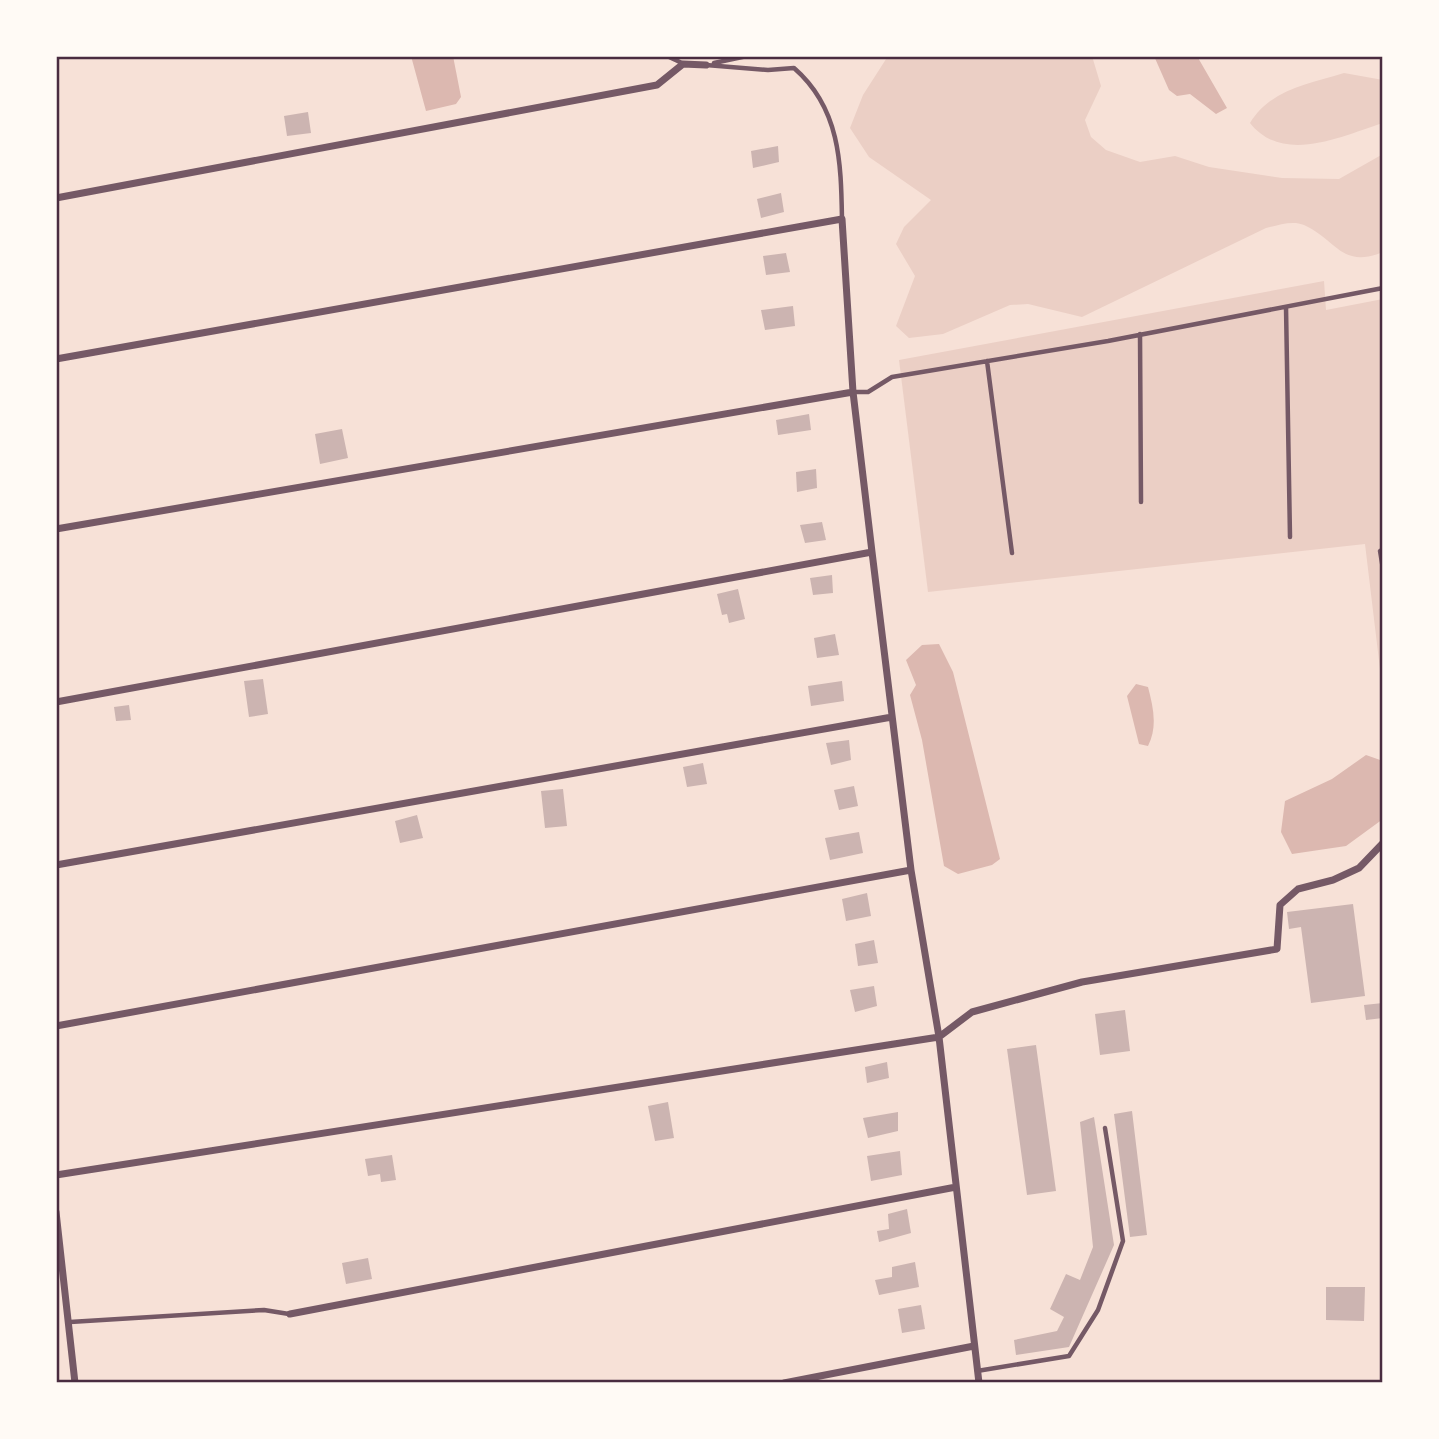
<svg xmlns="http://www.w3.org/2000/svg" width="1439" height="1439" font-family="Arial,sans-serif">
  <style>
    .green { fill: #ebcfc5 }
    .water { fill: #dcb8b0 }
    .building { fill: #ccb4b1 }
    .lines { fill: none; stroke-linecap: round; stroke-linejoin: round }
    .service { stroke: #755966; stroke-width: 4.5 }
    .minor { stroke: #755966; stroke-width: 7 }
    .neatline { fill: none; stroke: #4a2c40; stroke-width: 2.5 }
  </style>
  <rect width="100%" height="100%" fill="#f7e1d7"/>
  <path class="green" d="M888 56H1092L1101 86 1085 120 1091 137 1106 150 1140 162 1175 156 1209 167 1282 178 1339 179 1383 154V252C1341 269 1337 240 1304 225 1293 220 1278 225 1266 228L1082 317 1028 304 1010 305 943 334 909 338 896 326 915 276 896 244 904 227 931 200 869 157 850 128 863 95Z
    M1344 73 1383 80V123C1342 136 1283 165 1250 123 1271 89 1308 84 1344 73Z
    M1324 281 1326 310 1383 299V694L1365 544 928 592 899 360Z"/>
  <path class="water" d="M411 56H453L461 97 456 104 426 111Z
    M1154 56H1197L1227 108 1216 114 1190 94 1177 96 1169 90Z
    M939 644 953 672 1000 859 992 865 958 874 944 866 922 740 910 695 916 685 906 660 922 645Z
    M1136 684 1148 687C1153 707 1158 726 1148 746L1139 744 1127 696Z
    M1366 755 1383 761V819L1346 846 1292 854 1281 832 1285 801 1332 779Z"/>
  <path class="building" d="M308 112 311 133 287 136 284 116Z
    M778 146 779 162 753 168 751 151Z
    M781 193 784 212 761 218 757 199Z
    M786 253 790 272 766 275 763 256Z
    M793 306 795 326 765 330 761 310Z
    M809 414 811 430 778 435 776 420Z
    M342 429 348 458 320 464 315 434Z
    M816 469 817 488 797 492 796 472Z
    M822 522 826 540 805 543 800 525Z
    M832 575 833 593 813 595 810 578Z
    M738 589 745 619 729 623 727 614 722 615 717 594Z
    M835 634 839 655 817 658 814 638Z
    M263 679 268 714 249 717 244 681Z
    M842 681 844 701 811 706 808 686Z
    M129 705 131 720 116 721 114 707Z
    M849 740 851 760 831 765 826 743Z
    M703 763 707 784 687 787 683 767Z
    M854 786 858 806 839 810 834 790Z
    M563 789 567 826 545 828 541 791Z
    M417 815 423 838 400 843 395 821Z
    M859 832 863 853 830 860 825 838Z
    M867 893 871 916 846 921 842 899Z
    M1353 904 1365 996 1311 1003 1301 927 1289 929 1287 912Z
    M874 940 878 963 858 966 855 944Z
    M874 986 877 1006 855 1012 850 990Z
    M1383 1003V1018L1366 1020 1364 1005Z
    M1125 1010 1130 1051 1100 1055 1095 1014Z
    M1036 1045 1056 1191 1027 1195 1007 1049Z
    M887 1062 889 1078 867 1083 865 1067Z
    M668 1102 674 1138 655 1141 648 1106Z
    M1132 1111 1147 1235 1130 1237 1114 1114Z
    M898 1112V1131L868 1138 863 1118Z
    M1094 1117 1114 1245 1069 1347 1016 1355 1014 1340 1057 1331 1064 1317 1050 1309 1066 1274 1080 1280 1093 1247 1080 1122Z
    M900 1151 902 1175 871 1181 867 1156Z
    M392 1155 396 1180 381 1182 380 1174 368 1176 365 1159Z
    M907 1209 911 1233 879 1242 877 1231 889 1229 888 1214Z
    M368 1258 372 1279 346 1284 342 1263Z
    M915 1262 919 1287 879 1295 875 1280 892 1277V1267Z
    M1326 1287H1365L1364 1321 1326 1320Z
    M921 1305 925 1329 902 1333 898 1309Z"/>
  <g class="lines">
    <path class="service" d="M667 56 682 63
      M714 63 747 56
      M706 65 768 70 794 68C840 108 841 162 842 219
      M1286 307 1290 537
      M1140 334 1141 502
      M987 361 1012 553
      M853 392H868L892 377 1108 341 1383 288
      M1383 549 1380 551 1383 569
      M70 1322 264 1310 289 1314
      M977 1371 1069 1356 1098 1310 1123 1241 1105 1128"/>
    <path class="minor" d="M56 198 657 85 683 64 706 65
      M56 359 842 219 853 392 872 552 911 870 939 1037 979 1383
      M56 529 853 392
      M56 702 872 552
      M56 865 892 717
      M56 1026 911 870
      M56 1175 939 1037 972 1012 1082 982 1277 949 1280 905 1298 889 1333 880 1359 868 1383 843
      M56 1212 75 1383
      M290 1314 956 1187
      M784 1383 974 1346"/>
  </g>
  <rect width="1439" height="1439" fill="none" stroke="#fffaf5" stroke-width="116"/>
  <rect x="58" y="58" width="1323" height="1323" class="neatline"/>
</svg>
